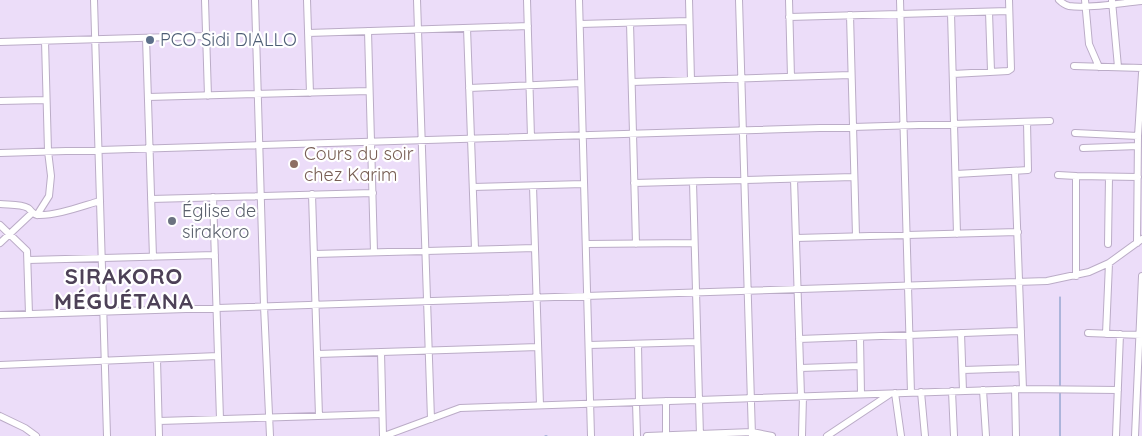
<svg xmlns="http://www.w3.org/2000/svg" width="1142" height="436" font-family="Quicksand,sans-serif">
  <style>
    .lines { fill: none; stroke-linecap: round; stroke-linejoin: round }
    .stream { stroke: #6d8cbd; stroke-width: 1 }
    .minor-casing { stroke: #bbacc7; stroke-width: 8 }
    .minor { stroke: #fff; stroke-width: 6 }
    .service-dot { fill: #5c6f8a; stroke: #fff; stroke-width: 2 }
    .education-dot { fill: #8d6e63; stroke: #fff; stroke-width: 2 }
    .worship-dot { fill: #6b7280; stroke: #fff; stroke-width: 2 }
    .labels { text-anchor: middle; stroke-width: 4.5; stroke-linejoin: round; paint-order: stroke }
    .service-label { font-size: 18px; fill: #4e5e75; stroke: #fff; text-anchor: start }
    .education-label { font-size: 18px; fill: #785e54; stroke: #fff; text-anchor: start }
    .worship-label { font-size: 18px; fill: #5b616d; stroke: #fff; text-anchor: start }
    .district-label { font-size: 22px; font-weight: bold; letter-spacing: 1px; fill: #4d4157; stroke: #fff }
  </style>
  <rect width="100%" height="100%" fill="#ecddf9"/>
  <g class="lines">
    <path class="stream" d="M1060 297V387
      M1060 393V436
      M545 436H547"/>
    <defs>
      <path id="minor" d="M94 0 107 436
        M205 0 208 96
        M255 0 264 306 270 436
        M307 0 310 93
        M417 0 431 419
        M527 0 531 137
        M579 0 591 436
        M689 0 691 80
        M739 0 752 436
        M789 0 791 77
        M900 0 911 393
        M1059 0C1062 3 1064 5 1069 6 1089 9 1121 3 1142 1
        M1085 0 1089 44 1099 67
        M1112 1 1118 67
        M989 12 991 71
        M951 13 957 234
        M850 15 856 236
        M789 17 1009 11
        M630 23 636 244
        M580 24 689 21
        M467 28 475 249
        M368 31 374 252
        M308 33 528 26
        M146 38 153 257
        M0 42 206 36
        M1074 66 1142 68
        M953 74 1008 71 1011 69 1009 0
        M632 82 851 75
        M469 88 581 83
        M148 97 369 91
        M0 101 46 100
        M1075 133 1138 136
        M1083 148 1138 146
        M0 153 1050 121
        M1015 171 1023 389
        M956 174 1028 170 1027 122
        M1058 175 1076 176
        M794 179 801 396
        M693 182 700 436
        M634 183 854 177
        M533 186 540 405
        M473 187 584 184
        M312 194 319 416
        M213 197 220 419
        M151 199 373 193
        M0 204C8 205 21 204 28 208 32 211 32 214 37 215 56 216 82 206 100 201
        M37 215 49 196 51 176 48 151 45 41
        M0 225 27 251 29 314
        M796 238 1018 232
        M0 243 32 213
        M1137 243 1138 136 1142 73
        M586 244 694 243
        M1108 244 1109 177
        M314 254 535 248
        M28 260 215 255
        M1076 276V176L1138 177
        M0 315 1047 281 1089 272 1109 263 1142 239
        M961 333 963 391
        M1088 333 1141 335
        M1106 334 1109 263
        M860 337 861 394
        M799 339 1021 331
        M638 344 639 402
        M589 345 697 342
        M381 352 383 436
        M317 354 538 347
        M157 359 159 436
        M0 365 218 356
        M800 368 860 366
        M963 370 1022 368
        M1015 389 1016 436
        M983 390 986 436
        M952 391 954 436
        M921 392 925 436
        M895 393 901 436
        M636 402 637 436
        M0 416 25 428 36 436
        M159 421 382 414
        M384 436 460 408 1023 389 1118 390
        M647 436 752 432 772 436
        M666 436V401
        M802 436 803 396
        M827 436 890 394
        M1116 436 1120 334
        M1135 436 1142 276"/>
    </defs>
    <use href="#minor" class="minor-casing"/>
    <use href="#minor" class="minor"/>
  </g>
  <circle class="service-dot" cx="150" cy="40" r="5"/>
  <circle class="education-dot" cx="294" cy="164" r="5"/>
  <circle class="worship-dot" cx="172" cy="221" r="5"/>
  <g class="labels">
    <g class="service-label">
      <text x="160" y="46">PCO Sidi DIALLO</text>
    </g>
    <g class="education-label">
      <text x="304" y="160">Cours du soir<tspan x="304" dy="21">chez Karim</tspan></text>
    </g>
    <g class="worship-label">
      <text x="182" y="217">Église de<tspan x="182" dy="21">sirakoro</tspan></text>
    </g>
    <g class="district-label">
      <text x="124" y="284">SIRAKORO<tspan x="124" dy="25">MÉGUÉTANA</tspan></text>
    </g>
  </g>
</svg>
